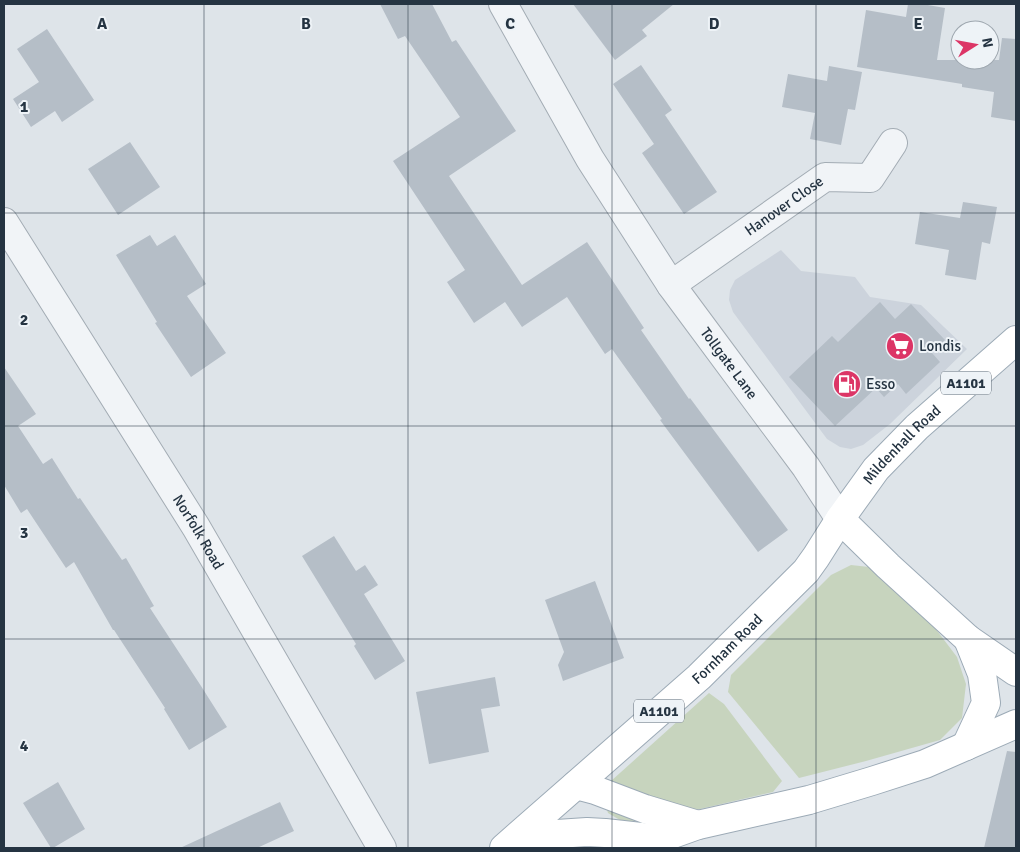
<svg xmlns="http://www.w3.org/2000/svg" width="1020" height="852" font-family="Signika,sans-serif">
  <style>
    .built { fill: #ccd3dc }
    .green { fill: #c7d4be }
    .building { fill: #b5bec7 }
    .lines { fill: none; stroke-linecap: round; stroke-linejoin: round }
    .minor-casing { stroke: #a3acb4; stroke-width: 30 }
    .tertiary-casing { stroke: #a3acb4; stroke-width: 30 }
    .primary-casing { stroke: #9caab6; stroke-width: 30 }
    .minor { stroke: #f1f4f7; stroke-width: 28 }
    .tertiary { stroke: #f1f4f7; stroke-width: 28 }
    .primary { stroke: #fff; stroke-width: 28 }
    .grid { fill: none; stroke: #253442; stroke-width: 1; stroke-opacity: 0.55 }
    .labels { text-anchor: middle; stroke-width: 4; stroke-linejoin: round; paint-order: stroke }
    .shield { fill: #eef3f7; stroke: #616d78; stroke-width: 1 }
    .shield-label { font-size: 14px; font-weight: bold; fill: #253442 }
    .street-label { font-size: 15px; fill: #253442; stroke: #eef3f7 }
    .poi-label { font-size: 15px; fill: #253442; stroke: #eef3f7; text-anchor: start }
    .grid-label { font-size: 16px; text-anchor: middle; font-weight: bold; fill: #253442; stroke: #eef3f7; stroke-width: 4; stroke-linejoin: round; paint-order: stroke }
  </style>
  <rect width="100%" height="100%" fill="#dee4e9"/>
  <path class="built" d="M781 250 801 271 855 277 870 297 921 305 967 349 890 424 863 445 851 449 840 447 827 439 733 312 729 300 730 290 735 280Z"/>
  <path class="green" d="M851 565 869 567 906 599 935 628 957 657 966 684 962 718 940 740 866 761 799 778 728 692 731 675 831 575Z
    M709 693 724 704 782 781 773 792 666 817 625 823 608 813 601 790Z"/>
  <path class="building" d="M380 4H432L452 42 456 40 516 131 449 176 522 285 587 242 644 328 641 330 689 399 690 398 788 530 758 552 660 420 662 419 612 349 605 354 567 297 522 327 505 302 474 323 447 282 465 270 393 161 460 117 405 36 398 39Z
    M573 4H674L642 30 647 36 615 60Z
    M908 4H922L945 8 937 60H999L1002 38 1016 39V121L991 117 994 92 962 87V84L857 67 866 10 906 17Z
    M47 29 94 100 62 122 55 111 31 127 13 99 39 82 17 49Z
    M641 65 672 110 665 115 717 192 684 214 642 153 654 144 613 84Z
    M829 66 862 72 855 110 848 109 841 145 810 139 815 113 782 107 788 74 827 81Z
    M130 142 160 187 118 215 88 169Z
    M963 202 997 207 990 244 982 242 976 280 945 275 949 250 915 244 920 212 960 218Z
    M150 235 157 246 175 235 206 284 187 296 226 353 191 377 155 323 157 322 116 255Z
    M880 302 895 319 911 304 945 340 932 353 940 362 906 394 898 384 884 397 876 388 835 426 789 377 832 336 838 342Z
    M4 367 36 414 18 426 43 464 52 458 78 499 80 498 122 560 126 558 154 606 150 608 201 686 227 727 189 750 164 709 165 708 114 630H113L74 562 66 568 27 509 21 513 4 485Z
    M334 536 356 571 365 565 378 585 364 594 405 661 375 680 354 646 356 644 302 556Z
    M595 581 624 658 563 681 558 665 564 652 545 600Z
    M495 677 500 706 481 709 489 752 429 764 416 692Z
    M1007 751 1016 752V848H984Z
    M58 782 85 829 53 848H51L23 803Z
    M280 802 294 831 257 848H180Z"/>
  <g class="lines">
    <defs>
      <g id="minor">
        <path id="s1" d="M4 222 196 527 382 848"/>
        <path id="s2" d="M671 285 825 177 870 178 893 143"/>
      </g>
      <g id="tertiary">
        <path id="s3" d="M503 4 590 159 671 285 806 467 840 519"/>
      </g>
      <g id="primary">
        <path d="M840 519 888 566 968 639 1016 672"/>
        <path d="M966 746 986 703 982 674 968 639"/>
        <path d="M576 785 595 790 645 809 698 825"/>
        <path d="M511 845 531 839 557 834 587 832 605 833 659 839 698 825 809 800 872 781 925 764 1016 724"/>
        <path id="s4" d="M504 848 699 677 806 571 816 557 840 519 876 469 917 427 1016 340"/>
      </g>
    </defs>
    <use href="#minor" class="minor-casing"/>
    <use href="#tertiary" class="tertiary-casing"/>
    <use href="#primary" class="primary-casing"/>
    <use href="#minor" class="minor"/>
    <use href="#tertiary" class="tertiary"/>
    <use href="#primary" class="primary"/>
  </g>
  <path class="grid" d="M204 4V848M408 4V848M612 4V848M816 4V848M4 213H1016M4 426H1016M4 639H1016"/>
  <defs>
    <symbol id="supermarket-disc" viewBox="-11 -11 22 22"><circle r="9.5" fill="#dc3566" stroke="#eef3f7"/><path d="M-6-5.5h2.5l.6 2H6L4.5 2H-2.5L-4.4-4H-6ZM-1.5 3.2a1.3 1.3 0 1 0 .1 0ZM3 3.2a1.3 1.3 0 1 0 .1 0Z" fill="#fff"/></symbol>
    <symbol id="fuel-disc" viewBox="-11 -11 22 22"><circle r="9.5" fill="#dc3566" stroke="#eef3f7"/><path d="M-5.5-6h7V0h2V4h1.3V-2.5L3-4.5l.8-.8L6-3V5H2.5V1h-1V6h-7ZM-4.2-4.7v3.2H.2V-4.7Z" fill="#fff"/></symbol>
  </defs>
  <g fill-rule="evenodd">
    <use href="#supermarket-disc" x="884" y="330" width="32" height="32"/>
    <use href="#fuel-disc" x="831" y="368" width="32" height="32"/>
  </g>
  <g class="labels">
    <g class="shield">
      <rect x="941" y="371.5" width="50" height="23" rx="4"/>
      <rect x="634" y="699.5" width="50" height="23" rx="4"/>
    </g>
    <g class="shield-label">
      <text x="966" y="388">A1101</text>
      <text x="659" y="716">A1101</text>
    </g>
    <g class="street-label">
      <text dy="5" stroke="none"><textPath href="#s2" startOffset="138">Hanover Close</textPath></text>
      <text dy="5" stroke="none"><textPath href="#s3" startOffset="425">Tollgate Lane</textPath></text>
      <text dy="5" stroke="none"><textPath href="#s4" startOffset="569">Mildenhall Road</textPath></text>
      <text dy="5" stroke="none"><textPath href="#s1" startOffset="366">Norfolk Road</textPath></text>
      <text dy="5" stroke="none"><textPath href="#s4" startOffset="299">Fornham Road</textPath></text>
    </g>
    <g class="poi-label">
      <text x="919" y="351">Londis</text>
      <text x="866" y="389">Esso</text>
    </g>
  </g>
  <g class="grid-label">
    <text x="102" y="29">A</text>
    <text x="306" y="29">B</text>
    <text x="510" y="29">C</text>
    <text x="714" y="29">D</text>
    <text x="918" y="29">E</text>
    <text x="24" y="112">1</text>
    <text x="24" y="325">2</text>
    <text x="24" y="538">3</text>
    <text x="24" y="751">4</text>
  </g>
  <rect width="1020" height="852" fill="none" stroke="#253442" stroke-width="10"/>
  <g transform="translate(975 45) rotate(79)"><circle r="24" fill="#eef3f7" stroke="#9ea7af"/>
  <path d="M0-4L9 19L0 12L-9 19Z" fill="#dc3566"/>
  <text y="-8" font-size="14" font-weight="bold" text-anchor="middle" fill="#253442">N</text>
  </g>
</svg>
